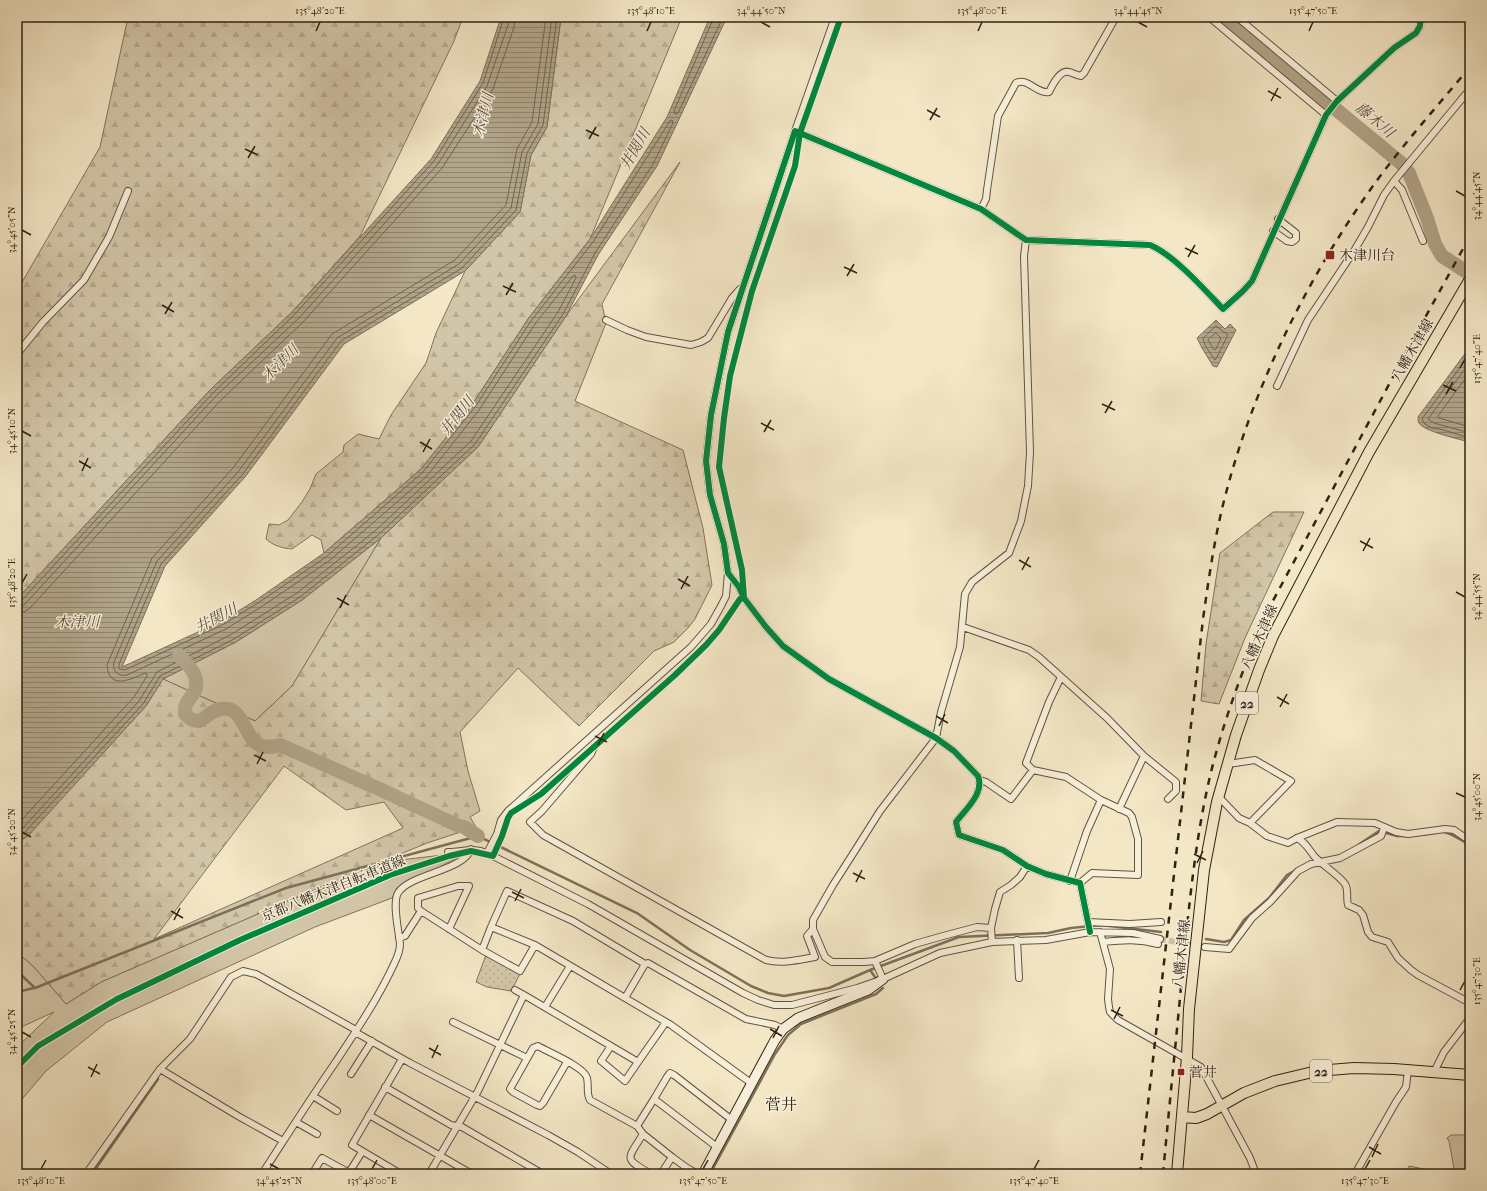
<svg xmlns="http://www.w3.org/2000/svg" width="1487" height="1191" font-family="'IM FELL French Canon','Noto Serif JP',serif">
  <style>
    .green { fill: #d3c6a8; stroke: #81745e }
    .forest { fill: url(#forest-firs); stroke: #81745e; fill-rule: evenodd }
    .park { fill: url(#park-dots); stroke: #81745e }
    .water { fill: url(#water-rules); stroke: #7d705a }
    .lines { fill: none; stroke-linecap: round; stroke-linejoin: round }
    .shore { stroke: #70644e; stroke-width: 1 }
    .stream { stroke: #7d705a; stroke-width: 2.5 }
    .river { stroke: #b1a489; stroke-width: 14 }
    .street-tunnel { stroke: #cdc0a2; stroke-width: 6; stroke-dasharray: 6 3; stroke-linecap: butt }
    .street-casing { stroke: #605440; stroke-width: 8 }
    .secondary-casing { stroke: #2f2314; stroke-width: 11 }
    .primary-casing { stroke: #2f2314; stroke-width: 12 }
    .street { stroke: #f8efda; stroke-width: 6 }
    .secondary { stroke: #f8efda; stroke-width: 9 }
    .primary { stroke: #f4e7c6; stroke-width: 10 }
    .rail { stroke: #2f2314; stroke-width: 2.5; stroke-dasharray: 7 7; stroke-linecap: butt }
    .cycleway-casing { stroke: #f8efda; stroke-width: 8 }
    .cycleway { stroke: #00873e; stroke-width: 6 }
    .ticks { fill: none; stroke: #2f2314; stroke-width: 1.5 }
    .poi-dot { fill: #8f2418; stroke: #f8efda; stroke-width: 1.5 }
    .labels { text-anchor: middle; stroke-width: 3; stroke-linejoin: round; paint-order: stroke }
    .shield { fill: #f8efda; stroke: #6b604f; stroke-width: 1 }
    .shield-label { font-size: 13px; font-weight: bold; fill: #2f2314 }
    .poi-label { font-size: 14px; fill: #2f2314; stroke: #f8efda; text-anchor: start }
    .street-label { font-size: 14px; fill: #2f2314; stroke: #f8efda }
    .water-label { font-size: 15px; font-style: italic; fill: #5c503d; stroke: #f8efda }
    .quarter-label { font-size: 16px; fill: #2f2314; stroke: #f8efda }
    .neatline { fill: none; stroke: #2f2314; stroke-width: 1.5 }
    .ticks-label { font-size: 10px; text-anchor: middle; fill: #2f2314 }
  </style>
  <defs>
    <pattern id="forest-firs" width="22" height="20" patternUnits="userSpaceOnUse"><rect width="22" height="20" fill="#d3c6a8"/><path d="M5 1l3.5 6h-7zM16 11l3.5 6h-7z" fill="#b5aa90"/></pattern>
    <pattern id="park-dots" width="8" height="8" patternUnits="userSpaceOnUse"><rect width="8" height="8" fill="#d3c6a8"/><path d="M2 2h.1M6 6h.1" fill="none" stroke="#b5aa90" stroke-width="1.8" stroke-linecap="round"/></pattern>
    <pattern id="water-rules" width="6" height="5" patternUnits="userSpaceOnUse"><rect width="6" height="5" fill="#b1a489"/><path d="M0 2.5h6" fill="none" stroke="#90856f"/></pattern>
  </defs>
  <rect width="100%" height="100%" fill="#f4e7c6"/>
  <filter id="stains"><feTurbulence type="fractalNoise" baseFrequency=".005" numOctaves="4"/><feColorMatrix values="0 0 0 0 .2 0 0 0 0 .09 0 0 0 0 .02 0 0 0 .5 -.17"/></filter>
  <radialGradient id="worn" r=".72"><stop offset=".6" stop-color="#630" stop-opacity="0"/><stop offset="1" stop-color="#630" stop-opacity=".3"/></radialGradient>
  <path class="green" d="M381 538 292 686 255 721 163 679 236 642 302 600Z
    M443 855 459 857 398 888 392 898 315 927 107 1022 46 1071 17 1105V1047L54 1012 17 1029V952L34 967 66 1004 101 982 290 900 391 861Z
    M1470 1130V1174H1455L1449 1141 1447 1138 1451 1135H1463Z"/>
  <path class="forest" d="M128 17H463L454 41 360 236 292 312 210 390 17 599V291L100 147Z
    M561 17H682L590 239 528 319 472 405 421 469 324 553 321 540 312 535 292 549C282 548 274 546 266 539L269 524 279 525 288 520 302 502 310 489 316 474 343 452 344 445 358 434 379 439 391 415 426 363 436 333 465 271 520 212 531 155 547 127Z
    M680 162 602 304 606 323 575 401 683 450 703 528 712 585 695 619 688 628 674 642 654 651 579 726 518 668 460 732 468 771 480 811 470 817 476 827 427 843 290 900 101 982 66 1004 34 967 17 952V843L28 835 146 706 163 679 255 721 292 686 381 538 478 447 566 316ZM284 766 346 810 384 802 403 828 154 939Z
    M1273 512H1304L1245 638 1219 704 1201 701 1206 644 1220 553Z
    M1409 1166 1448 1174H1431L1421 1170 1418 1171 1415 1174H1405Z"/>
  <path class="park" d="M486 955 520 974 511 991 487 987 476 982Z"/>
  <path class="water" d="M501 17H561L547 127 531 155 520 212 465 271 344 344 245 477 165 566 122 667 222 621 256 600 324 553 421 469 472 405 528 319 590 239 667 117 710 17H727L657 166 598 255 566 316 478 447 381 538 302 600 236 642 163 679 146 706 28 836 17 843V599L210 390 292 312 431 159 480 81Z
    M1216 320 1225 329 1230 324 1236 330 1217 367 1213 366 1202 348 1197 338Z
    M1470 347V451L1468 450 1469 442C1459 439 1423 431 1419 423 1418 423 1418 418 1418 417Z"/>
  <g class="lines">
    <path class="shore" d="M714 17 674 111 675 114 678 113 723 17
      M1216 326 1228 335 1216 359 1215 360 1206 347 1203 339Z
      M1216 333 1221 338 1216 349 1214 350 1208 340Z
      M1470 354 1422 419 1425 424 1432 428 1440 429 1470 438
      M1470 362 1428 419 1434 423 1470 433
      M1470 372 1438 416 1439 418 1470 427
      M17 602 22 600 213 393 295 314 434 161 483 83 504 17
      M17 607 22 606 25 604 216 396 299 318 438 164 487 86 508 25 509 17
      M17 613 24 612 30 608 221 400 303 322 442 168 493 89 514 27 515 17
      M17 825 134 697 147 676V674L145 673C131 679 109 691 107 665L152 558 233 468 332 334 455 260 506 205 517 149 532 122 546 17
      M17 832 22 829 139 701 157 672 232 634 297 593 375 531 471 441 558 312 576 278 575 275 573 276 535 324 479 410 427 476 329 561 261 607 226 629 127 675C118 677 112 671 114 662L157 561 238 472 337 338 459 264 511 208 522 152 538 124 552 17
      M17 839 25 832 143 704 160 676 234 639 300 597 378 535 475 444 563 314 595 253 653 164 673 123 672 120 670 121 593 242 531 321 475 407 423 472 326 557 258 603 224 624 125 670 119 669V664L161 564 242 475 341 341 462 268 516 210 527 153 543 125 557 17"/>
    <path class="stream" d="M1444 832C1454 834 1461 841 1470 845
      M1421 835 1434 833
      M1358 845 1379 831 1397 836H1406
      M1206 939 1224 942 1231 940 1244 920 1269 898 1287 875 1296 870
      M870 970 875 977
      M17 971 35 988 286 888 478 836 637 913 690 950 751 986 768 993 784 996 829 988 870 970 959 937 1048 933 1071 928 1101 925 1161 932
      M17 992 34 988
      M92 1174 158 1079
      M710 1174 775 1054 788 1035 801 1024 876 994 883 988"/>
    <path class="river" d="M1224 17 1401 163 1409 173 1427 218 1435 244 1442 256 1470 274
      M179 655C189 666 203 678 193 694 188 701 184 704 185 714L192 720 199 721C206 718 210 712 217 710 253 700 237 758 280 745L377 788 459 826 464 827 478 836"/>
    <path class="street-tunnel" d="M1160 939 1199 946"/>
    <defs>
      <path id="street" d="M1209 17 1326 115
        M1237 17 1337 101
        M795 131 835 17
        M1394 181 1470 89
        M981 209 986 199 987 190 998 116 1016 83C1028 77 1036 94 1049 92 1052 86 1060 69 1069 72 1073 73 1076 75 1081 76L1084 73 1116 17
        M1273 231 1287 241 1292 242 1296 239V233L1278 219
        M606 320 627 330 646 337 691 345 701 342 708 338 732 298 740 289
        M17 354 43 322 84 280 109 237 128 191
        M1277 386 1308 320 1354 251 1368 227 1384 195 1394 181 1402 190 1423 241
        M963 627 1029 650 1039 657 1107 718 1144 756 1119 809
        M594 747 591 754 542 811 530 822 543 835 766 960C783 964 798 960 815 957L807 936 813 929
        M1144 756 1176 782V791L1168 799
        M1033 770 1026 763 1029 755 1049 702 1061 677
        M980 780 986 782 1011 799 1033 770 1066 777 1101 800 1129 813 1132 817 1138 839V875L1092 873 1080 883
        M1219 797 1239 818 1250 823 1291 781 1255 760 1228 764
        M1250 823 1267 836 1288 843 1297 838 1337 822 1375 823 1396 832 1408 834 1445 829 1454 830 1470 841
        M1297 838C1305 842 1308 848 1314 856 1322 865 1339 875 1345 884 1349 890 1346 898 1348 905L1359 910 1363 915 1368 932 1372 937 1388 942 1398 958 1411 970 1418 975 1470 1003
        M448 852C463 852 472 847 487 853L588 904 743 993 758 1000 774 1005H792L857 988 883 979 940 953 992 942 1046 940 1090 932 1133 933 1160 939
        M487 853 497 834 501 820 508 811 691 647 711 624 721 606 726 596 728 573
        M1070 881 1087 831 1101 800
        M421 911 482 950 491 927
        M1088 922 1130 924 1161 922
        M991 928 977 927 943 936 915 944 875 961 864 962H832L825 957 813 929V920L833 885 856 849 880 811 936 738 941 712 960 647 965 594 972 582 1009 553 1021 521 1028 486 1030 452 1024 256 1026 240
        M1090 932 1080 883 1046 874 1027 866 1003 850 959 835 956 822C965 810 985 793 978 776L954 751 936 738 829 679 783 646 766 627 744 598 739 587 728 573 724 544 710 495 706 461 711 415 728 332 795 131 981 209 1026 240 1150 245C1174 255 1204 289 1223 309L1243 291 1252 281 1326 115 1337 101 1394 48 1416 33 1420 26 1421 17
        M1100 932 1110 969 1108 999 1109 1007 1110 1012 1118 1020 1201 1067 1250 1158 1256 1174
        M399 938 405 936 421 911 418 908V898L458 886H469L449 929
        M1017 940 1019 978
        M992 942 991 928 995 909 1000 892 1011 885 1020 877 1027 866
        M1103 942C1124 940 1138 939 1158 944
        M535 945 491 927 507 891 573 921 645 964
        M1205 947 1229 949 1252 918 1270 902 1298 871 1311 864 1340 858 1381 836 1384 828
        M482 950 520 971 535 945 671 1025 751 1083
        M875 961 883 979
        M515 990 524 995
        M625 998 645 964 648 963 746 1019 775 1025 783 1029
        M545 1007 570 966
        M453 1022 527 1058
        M355 1032 410 1063 548 1135 578 1152 611 1174
        M611 1046 638 1062 666 1022
        M567 1062 543 1103 540 1106 537 1105 513 1092 510 1089 533 1048 538 1046C548 1052 585 1067 587 1078 589 1086 586 1093 590 1100L637 1126 643 1134 672 1157 661 1174
        M160 1069 238 1116 283 1141
        M1434 1072 1444 1052 1470 1018
        M351 1074 372 1041
        M385 1087 451 1125 462 1127 543 1174
        M313 1096 337 1111
        M654 1099 667 1077 670 1073 674 1075 732 1120
        M369 1115 472 1174
        M296 1122 317 1134
        M637 1126 654 1099 717 1147
        M643 1134C627 1160 623 1158 651 1174
        M672 1157 687 1168 698 1174
        M86 1174 160 1069 190 1039 231 977 243 971 256 974 356 1030
        M262 1174C286 1137 310 1099 335 1063 356 1031 378 999 394 964 397 958 400 951 400 944 399 932 392 903 398 893 409 874 464 871 471 849
        M312 1174 322 1158 344 1170 356 1174
        M348 1174 362 1152
        M401 1174 352 1145 402 1059
        M429 1174 478 1091 524 995 611 1046 601 1061 625 1081 638 1062
        M1355 1174 1396 1102 1406 1087 1408 1070"/>
      <path id="secondary" d="M703 1174 775 1040 783 1029 798 1018 868 990 883 979"/>
      <path id="primary" d="M1182 1117 1196 1118 1207 1114 1244 1093 1275 1081 1317 1071 1354 1068 1394 1069 1470 1075
        M1177 1174 1187 1057 1189 1009 1204 870 1217 802 1236 735 1259 670 1273 636 1369 452 1470 279"/>
    </defs>
    <use href="#street" class="street-casing"/>
    <use href="#secondary" class="secondary-casing"/>
    <use href="#primary" class="primary-casing"/>
    <use href="#street" class="street"/>
    <use href="#secondary" class="secondary"/>
    <use href="#primary" class="primary"/>
    <path class="rail" d="M1140 1174 1203 619C1209 577 1215 534 1226 493 1255 382 1311 271 1378 179 1407 140 1439 104 1470 67
      M1163 1174C1169 1108 1176 1042 1182 976 1189 907 1195 839 1211 772 1225 716 1245 663 1268 610L1415 336 1470 236"/>
    <defs>
      <path id="cycleway" d="M1090 932 1080 883 1046 874 1027 866 1003 850 959 835 956 822C965 810 985 793 978 776L954 751 936 738 829 679 783 646 766 627 744 598 739 587 728 573 724 544 710 495 706 461 711 415 728 332 795 131 981 209 1026 240 1150 245C1174 255 1204 289 1223 309L1243 291 1252 281 1326 115 1337 101 1394 48 1416 33 1420 26 1421 17
        M17 1067 38 1046 117 999 240 940 390 875 449 856 471 851 493 856 502 836 508 818 511 813 541 794 675 675 706 645 719 630 740 599 744 598 742 570 719 467 724 418 730 376 752 291 795 166 800 133 841 17"/>
    </defs>
    <use href="#cycleway" class="cycleway-casing"/>
    <use href="#cycleway" class="cycleway"/>
  </g>
  <path class="ticks" d="M761 22 770 27M1138 22 1147 27M316 31 320 22M647 31 651 22M978 31 982 22M1309 31 1313 22M1268 91 1281 98M1271 101 1278 88M927 110 940 117M930 120 937 108M586 130 599 136M589 139 596 127M245 149 258 155M248 158 255 146M1456 191 1465 196M22 230 31 235M1185 248 1198 254M1188 257 1195 245M844 267 857 273M847 276 854 264M503 286 516 292M506 295 513 283M162 305 174 312M165 314 172 302M1460 368 1465 359M1443 385 1456 391M1446 394 1453 382M1102 404 1115 410M1105 413 1112 401M761 423 774 430M22 431 31 436M764 432 771 420M420 442 432 449M423 452 430 439M79 461 91 468M82 471 88 458M1360 541 1373 548M1363 551 1370 538M1019 560 1031 567M1022 570 1029 557M678 579 690 586M22 583 27 574M681 589 688 576M1456 592 1465 597M337 598 349 605M340 608 346 595M1277 697 1289 704M1280 707 1287 694M936 716 948 723M939 726 945 714M595 736 607 742M598 745 604 733M254 755 266 761M257 764 263 752M1456 793 1465 797M22 832 31 837M1194 854 1206 860M1197 863 1203 851M853 873 865 879M856 882 862 870M512 892 524 898M515 901 521 889M171 911 183 918M174 920 180 908M1460 990 1465 981M1111 1010 1123 1016M1114 1019 1120 1007M770 1029 782 1036M22 1032 31 1037M773 1038 779 1026M429 1048 441 1055M432 1058 438 1045M88 1067 100 1074M91 1077 97 1064M1369 1147 1381 1154M1372 1157 1378 1144M270 1164 279 1169M41 1169 46 1160M372 1169 377 1160M703 1169 708 1160M1034 1169 1039 1160M1365 1169 1370 1160"/>
  <g class="poi-dot">
    <rect x="1325" y="250" width="10" height="10" rx="2"/>
    <rect x="1177" y="1068" width="8" height="8" rx="2"/>
  </g>
  <g class="labels">
    <g class="shield">
      <rect x="1236" y="692" width="22" height="22" rx="3"/>
      <rect x="1310" y="1060" width="22" height="22" rx="3"/>
    </g>
    <g class="shield-label">
      <text x="1247" y="708">22</text>
      <text x="1321" y="1076">22</text>
    </g>
    <g class="poi-label">
      <text x="1339" y="260">木津川台</text>
      <text x="1189" y="1077">菅井</text>
    </g>
    <g class="street-label">
      <text transform="translate(1412 350) rotate(-60)" y="5">八幡木津線</text>
      <text transform="translate(1259 637) rotate(-66)" y="5">八幡木津線</text>
      <text transform="translate(333 888) rotate(-22)" y="5">京都八幡木津自転車道線</text>
      <text transform="translate(1181 954) rotate(-84)" y="5">八幡木津線</text>
    </g>
    <g class="water-label">
      <text transform="translate(483 115) rotate(-76)" y="5">木津川</text>
      <text transform="translate(1375 120) rotate(40)" y="5">藤木川</text>
      <text transform="translate(635 149) rotate(-60)" y="5">井関川</text>
      <text transform="translate(280 363) rotate(-45)" y="5">木津川</text>
      <text transform="translate(457 416) rotate(-51)" y="5">井関川</text>
      <text transform="translate(216 618) rotate(-27)" y="5">井関川</text>
      <text x="77" y="627">木津川</text>
    </g>
    <g class="quarter-label">
      <text x="781" y="1110">菅井</text>
    </g>
  </g>
  <rect width="1487" height="1191" fill="none" stroke="#f4e7c6" stroke-width="44"/>
  <rect x="22" y="22" width="1443" height="1147" class="neatline"/>
  <g class="ticks-label">
    <text x="320" y="14">135°48'20"E</text>
    <text x="651" y="14">135°48'10"E</text>
    <text x="761" y="14">34°44'50"N</text>
    <text x="982" y="14">135°48'00"E</text>
    <text x="1138" y="14">34°44'45"N</text>
    <text x="1313" y="14">135°47'50"E</text>
    <text transform="translate(1476 196) rotate(-90)" y="4">34°44'45"N</text>
    <text transform="translate(11 230) rotate(-90)" y="4">34°45'05"N</text>
    <text transform="translate(1476 359) rotate(-90)" y="4">135°47'40"E</text>
    <text transform="translate(11 431) rotate(-90)" y="4">34°45'10"N</text>
    <text transform="translate(11 583) rotate(-90)" y="4">135°48'20"E</text>
    <text transform="translate(1476 597) rotate(-90)" y="4">34°44'55"N</text>
    <text transform="translate(1476 797) rotate(-90)" y="4">34°45'00"N</text>
    <text transform="translate(11 832) rotate(-90)" y="4">34°45'20"N</text>
    <text transform="translate(1476 981) rotate(-90)" y="4">135°47'30"E</text>
    <text transform="translate(11 1032) rotate(-90)" y="4">34°45'25"N</text>
    <text x="41" y="1184">135°48'10"E</text>
    <text x="279" y="1184">34°45'25"N</text>
    <text x="372" y="1184">135°48'00"E</text>
    <text x="703" y="1184">135°47'50"E</text>
    <text x="1034" y="1184">135°47'40"E</text>
    <text x="1365" y="1184">135°47'30"E</text>
  </g>
  <rect width="100%" height="100%" filter="url(#stains)"/>
  <rect width="100%" height="100%" fill="url(#worn)"/>
</svg>
